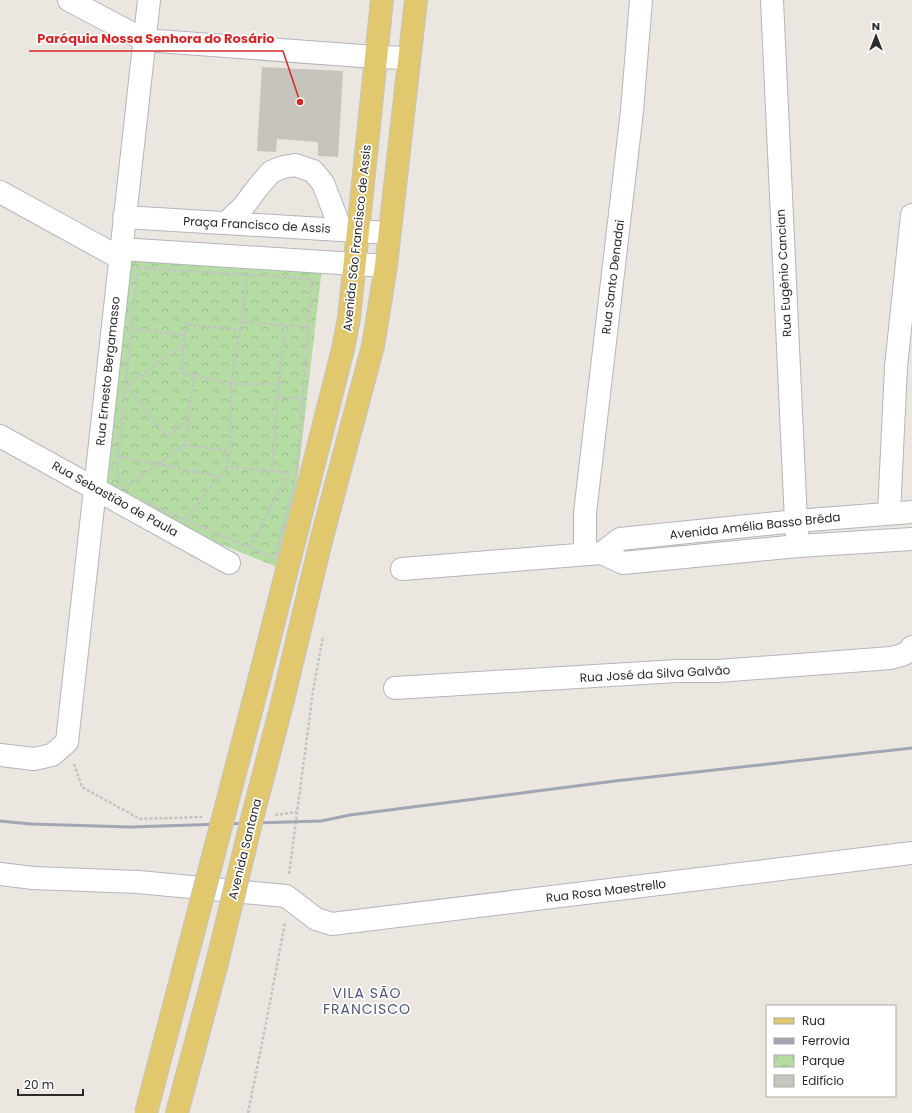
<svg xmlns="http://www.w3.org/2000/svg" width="912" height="1113" font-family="Poppins,sans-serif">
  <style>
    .park { fill: url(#park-crowns) }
    .building { fill: #c7c4bd }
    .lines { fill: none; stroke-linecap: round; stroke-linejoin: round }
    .minor-casing { stroke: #b3b5bd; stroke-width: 24 }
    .major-casing { stroke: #c4c4c4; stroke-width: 24 }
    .path { stroke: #c4c4c4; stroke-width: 2.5; stroke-dasharray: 3 2; stroke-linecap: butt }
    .minor { stroke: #fff; stroke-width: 22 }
    .major { stroke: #e1c86e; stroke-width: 22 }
    .rail { stroke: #a2a5b3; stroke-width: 3 }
    .major-bridge-casing { stroke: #c4c4c4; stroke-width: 24; stroke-linecap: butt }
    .major-bridge { stroke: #e1c86e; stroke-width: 22 }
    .labels { text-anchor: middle; stroke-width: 3.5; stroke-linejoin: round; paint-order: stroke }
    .street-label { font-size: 12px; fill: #2b2b2b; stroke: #fff }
    .quarter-label { font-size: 14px; letter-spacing: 1px; fill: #505777; stroke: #fff }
    .leader { fill: none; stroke: #d62828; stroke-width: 1.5 }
    .callout-dot { fill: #d62828; stroke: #fff; stroke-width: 1.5 }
    .callout-label { font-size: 13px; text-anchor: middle; font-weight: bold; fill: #d62828; stroke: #fff; stroke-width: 3.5; stroke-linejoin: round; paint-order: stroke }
  </style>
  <defs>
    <pattern id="park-crowns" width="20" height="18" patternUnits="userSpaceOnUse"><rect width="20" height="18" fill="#b5dca2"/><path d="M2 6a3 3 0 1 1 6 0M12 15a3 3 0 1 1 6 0" fill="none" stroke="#9cbd8c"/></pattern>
  </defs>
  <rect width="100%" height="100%" fill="#ebe6df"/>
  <path class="park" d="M130 258 322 268 287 571 150 516 111 490 106 476Z"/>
  <path class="building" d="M262 67 343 71 338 157 318 156V142L277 139 276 152 257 151Z"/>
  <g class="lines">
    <defs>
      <path id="minor" d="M69 0 144 40 375 57 409 58
        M772 0 796 521 798 546
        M0 192 120 258
        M124 217 389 233
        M226 223 243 207 258 187 271 172 283 167 295 165 313 171 323 183 341 230
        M121 249 386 266
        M0 436 229 563
        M889 513 896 367 912 215
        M585 553V513L632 111 641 0
        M602 553 620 539 796 521 912 512
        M402 569 602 553 623 563 798 546 912 539
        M395 688 677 671H718L891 658 902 655 911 650 912 647
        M0 755 34 759 52 755 67 742 149 0
        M0 874 33 878 138 882 286 896 316 919 332 924 912 853"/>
      <path id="major" d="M255 696 343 349 349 318 382 0
        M283 700 321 541 373 346 386 266 416 0
        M177 1113 216 967"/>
    </defs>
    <use href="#minor" class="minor-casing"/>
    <use href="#major" class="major-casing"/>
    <path class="path" d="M138 268 312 279 297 472 275 558 128 495 119 481 117 465Z
      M242 322 246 279
      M284 326 278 397 303 399
      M135 329 186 335
      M241 330 186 324 181 373 194 375 231 384H280
      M194 375 185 445 230 451
      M128 385 185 343
      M128 389 167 436 189 420
      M119 456 221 477
      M272 471 278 397
      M289 473 228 467 230 451 231 384 242 322 308 327
      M130 484 185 445
      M188 516 228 467
      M250 547 286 478
      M74 764 82 787 140 819 202 817
      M275 815 296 812
      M289 874 313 691 323 636
      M248 1113 267 1018 285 923"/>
    <use href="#minor" class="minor"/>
    <use href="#major" class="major"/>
    <path class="rail" d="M0 821 31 824 130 827 321 821 350 815 615 781 912 748"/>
    <defs>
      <path id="major-bridge" d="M216 967 252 819 283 700
        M146 1113 255 696"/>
    </defs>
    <use href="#major-bridge" class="major-bridge-casing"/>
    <use href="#major-bridge" class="major-bridge"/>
  </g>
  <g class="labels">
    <g class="street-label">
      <text transform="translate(257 225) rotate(3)" y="4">Praça Francisco de Assis</text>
      <text transform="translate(357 238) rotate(-84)" y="4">Avenida São Francisco de Assis</text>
      <text transform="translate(784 273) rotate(-93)" y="4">Rua Eugênio Cancian</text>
      <text transform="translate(613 277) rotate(-83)" y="4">Rua Santo Denadai</text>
      <text transform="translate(108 371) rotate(-84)" y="4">Rua Ernesto Bergamasso</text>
      <text transform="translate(115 499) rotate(29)" y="4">Rua Sebastião de Paula</text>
      <text transform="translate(755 526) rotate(-6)" y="4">Avenida Amélia Basso Brêda</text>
      <text transform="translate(655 674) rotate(-3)" y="4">Rua José da Silva Galvão</text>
      <text transform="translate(245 849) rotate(-76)" y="4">Avenida Santana</text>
      <text transform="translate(606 891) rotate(-7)" y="4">Rua Rosa Maestrello</text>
    </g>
    <g class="quarter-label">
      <text x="367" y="998">VILA SÃO<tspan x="367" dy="16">FRANCISCO</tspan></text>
    </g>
  </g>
  <path class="leader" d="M300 102L283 51H29"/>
  <circle class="callout-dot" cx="300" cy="102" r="4"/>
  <g class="callout-label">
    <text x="156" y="43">Paróquia Nossa Senhora do Rosário</text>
  </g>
  <rect x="766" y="1005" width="130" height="92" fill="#ffffff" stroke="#aaaaaa"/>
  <rect x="774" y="1018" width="20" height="6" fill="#e1c86e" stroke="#aaaaaa"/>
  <text x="802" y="1025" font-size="12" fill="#2b2b2b">Rua</text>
  <rect x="774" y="1038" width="20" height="6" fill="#a2a5b3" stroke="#aaaaaa"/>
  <text x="802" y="1045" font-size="12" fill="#2b2b2b">Ferrovia</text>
  <rect x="774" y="1055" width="20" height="12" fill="url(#park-crowns)" stroke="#aaaaaa"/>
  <text x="802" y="1065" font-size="12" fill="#2b2b2b">Parque</text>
  <rect x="774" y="1075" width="20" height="12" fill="#c7c4bd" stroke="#aaaaaa"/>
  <text x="802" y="1085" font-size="12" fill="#2b2b2b">Edifício</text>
  <g transform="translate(876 36)" stroke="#ffffff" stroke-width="3" paint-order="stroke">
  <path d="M0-3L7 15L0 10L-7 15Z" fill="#2b2b2b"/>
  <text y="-6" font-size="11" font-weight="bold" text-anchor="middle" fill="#2b2b2b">N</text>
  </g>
  <path d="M18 1089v6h65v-6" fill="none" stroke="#2b2b2b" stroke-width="2"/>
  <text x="24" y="1089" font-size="12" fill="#2b2b2b" stroke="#ffffff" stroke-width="3" paint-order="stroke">20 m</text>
</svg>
